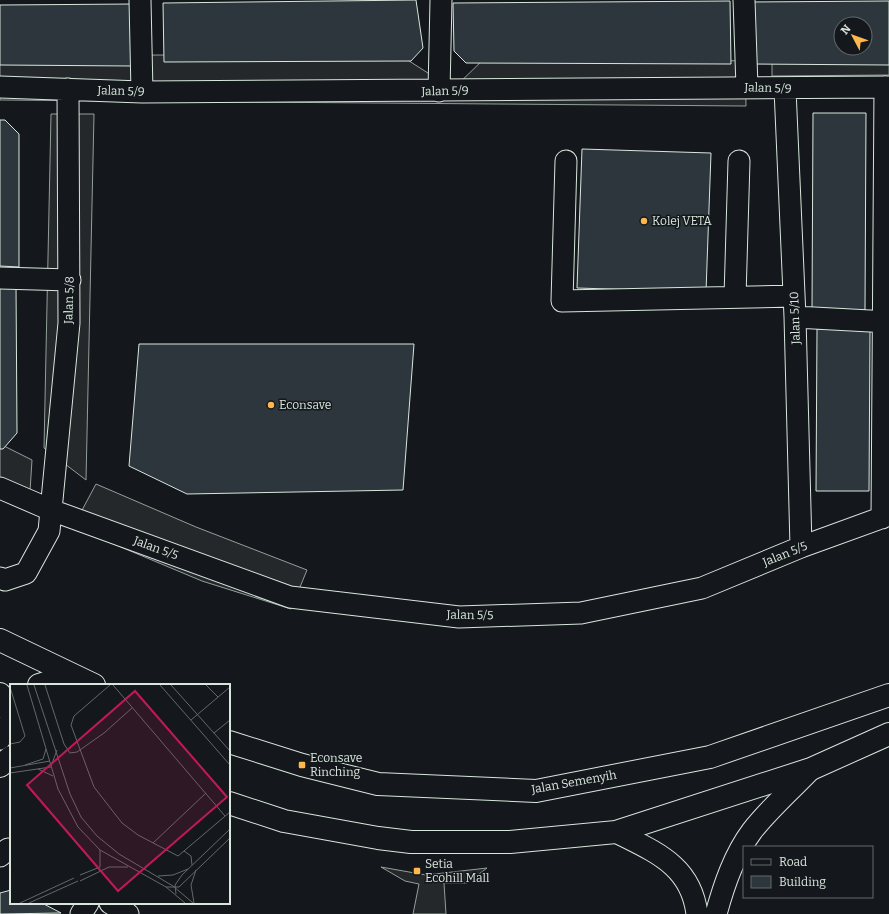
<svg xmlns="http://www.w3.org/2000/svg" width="889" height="914" font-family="Bitter,serif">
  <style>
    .parking { fill: #24282b; stroke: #939e99 }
    .building { fill: #2c363c; stroke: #d8e6dc; fill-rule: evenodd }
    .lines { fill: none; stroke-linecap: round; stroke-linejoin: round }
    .minor-casing { stroke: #d8e6dc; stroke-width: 23 }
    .major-casing { stroke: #d8e6dc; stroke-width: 24 }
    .minor { stroke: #14181c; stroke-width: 21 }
    .major { stroke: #14181c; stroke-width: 22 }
    .poi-dot { fill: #ffb74d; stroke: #14181c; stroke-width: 1.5 }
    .labels { text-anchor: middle; stroke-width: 3; stroke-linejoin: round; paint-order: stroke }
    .street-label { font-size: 12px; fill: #d8e6dc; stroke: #14181c }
    .poi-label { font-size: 12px; fill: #d8e6dc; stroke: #14181c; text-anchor: start }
    .inset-road { fill: none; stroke: #626a69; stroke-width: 1 }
    .view { fill: #c2185b; fill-opacity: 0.15; stroke: #c2185b; stroke-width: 2 }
    .inset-edge { fill: none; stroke: #d8e6dc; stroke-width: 2 }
  </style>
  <rect width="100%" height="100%" fill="#14181c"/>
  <path class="parking" d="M160 55 406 59 453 89 487 56 745 61 746 106 0 100V57Z
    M772 58H889V75L772 76Z
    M51 114H94L86 480 44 448Z
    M0 444 32 460 29 507 0 492Z
    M96 484 196 527 307 570 291 609 202 581 73 527Z
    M381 867 426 875 487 868 467 883H444L446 914H413L419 884 405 881Z"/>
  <path class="building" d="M416 0 423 48 411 61 164 62 163 3Z
    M730 1 731 64 466 63 454 51 453 3Z
    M889 1V65L750 64 751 2ZM841 24H865V48H841Z
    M133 4V66L0 65V5Z
    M813 113H866L865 310 812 311Z
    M0 120H5L19 134V267L0 266Z
    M582 149 711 153 706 292 577 288Z
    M0 285H16L17 433 3 449H0Z
    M817 329H870L869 491H816Z
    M139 344H414L403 490 187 494 129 466Z
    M11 890V903H42L61 913 0 914V893Z"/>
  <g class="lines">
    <defs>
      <path id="minor" d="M140 0 142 92
        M744 0 747 87
        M0 87 142 92 889 87
        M785 89 795 317 801 547
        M439 91 441 0
        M566 161 562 301 794 296
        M0 278 70 280
        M735 297 739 161
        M795 317 889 322
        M0 488 51 510 290 597 459 617 581 613 702 588 801 547 889 515
        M882 518 885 87
        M0 578 5 580 26 573 49 531 69 323 68 89
        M0 739 11 720
        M616 832C655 852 691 865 697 914
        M0 856 8 849 11 850
        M110 903 128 914
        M81 914 88 903
        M716 914C724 885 734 855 752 831 768 810 793 788 811 769"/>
      <path id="major" d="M0 640 94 685
        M39 685 72 675
        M0 694 11 714
        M229 742 302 765 378 784 536 791 710 757 889 695
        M0 766 11 757
        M229 803 284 821 378 838 411 842H510L616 832 811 769 889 734"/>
    </defs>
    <use href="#minor" class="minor-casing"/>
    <use href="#major" class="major-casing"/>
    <use href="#minor" class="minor"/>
    <use href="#major" class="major"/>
  </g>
  <g class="poi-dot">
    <circle cx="644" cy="221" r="4"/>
    <circle cx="271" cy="405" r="4"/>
    <rect x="298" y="761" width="8" height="8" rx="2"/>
    <rect x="413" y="867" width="8" height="8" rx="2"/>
  </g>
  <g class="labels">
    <g class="street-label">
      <text transform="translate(768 88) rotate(2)" y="4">Jalan 5/9</text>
      <text transform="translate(121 91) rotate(2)" y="4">Jalan 5/9</text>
      <text transform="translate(445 91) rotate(-1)" y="4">Jalan 5/9</text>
      <text transform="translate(69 300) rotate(-88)" y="4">Jalan 5/8</text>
      <text transform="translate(795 318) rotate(-92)" y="4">Jalan 5/10</text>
      <text transform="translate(156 548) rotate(20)" y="4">Jalan 5/5</text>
      <text transform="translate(785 554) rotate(-22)" y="4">Jalan 5/5</text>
      <text transform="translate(470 615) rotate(1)" y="4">Jalan 5/5</text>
      <text transform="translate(574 782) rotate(-10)" y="4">Jalan Semenyih</text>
    </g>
    <g class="poi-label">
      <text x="652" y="225">Kolej VETA</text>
      <text x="279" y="409">Econsave</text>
      <text x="310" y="762">Econsave<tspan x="310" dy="14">Rinching</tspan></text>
      <text x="425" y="868">Setia<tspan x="425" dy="14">Ecohill Mall</tspan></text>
    </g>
  </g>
  <g transform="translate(10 684)">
    <rect width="220" height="220" fill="#14181c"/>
    <path class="inset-road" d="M17 1 48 105 68 143 90 166 156 203 175 219M24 1 60 110 71 133 87 152 109 170 163 202 183 219M35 1 54 60 60 69 67 68 94 49 122 24M100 1 64 32 61 41 84 103 112 139 128 151 168 172 220 128M103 1 215 132M150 1 220 81M161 1 220 67M196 1 208 13M0 3 15 52 10 58 0 60M181 36 220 3M204 49 220 36M15 81 33 75 36 65M41 82 47 66M0 84 40 77M28 85 43 92M0 89 41 83M143 159 196 109M174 167 181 172 182 181M70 191 90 183V166M148 192 163 191 178 185M70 197 99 183H118M156 203H169L220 154M166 210 165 201 172 191 220 145M10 219 64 194M19 219 68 197M184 219 181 201 186 186"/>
    <path class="view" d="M125 7 217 113 108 207 17 101Z"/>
    <rect width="220" height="220" class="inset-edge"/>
  </g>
  <rect x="743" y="846" width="130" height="52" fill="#14181c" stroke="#626a69"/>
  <rect x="751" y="859" width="20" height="6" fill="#14181c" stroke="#626a69"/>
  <text x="779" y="866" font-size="12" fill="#d8e6dc">Road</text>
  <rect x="751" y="876" width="20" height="12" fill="#2c363c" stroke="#626a69"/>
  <text x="779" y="886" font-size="12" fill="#d8e6dc">Building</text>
  <g transform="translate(853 36) rotate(311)"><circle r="19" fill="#14181c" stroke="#626a69"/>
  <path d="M0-3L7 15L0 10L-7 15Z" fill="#ffb74d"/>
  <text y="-6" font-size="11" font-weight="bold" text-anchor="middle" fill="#d8e6dc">N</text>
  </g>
</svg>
